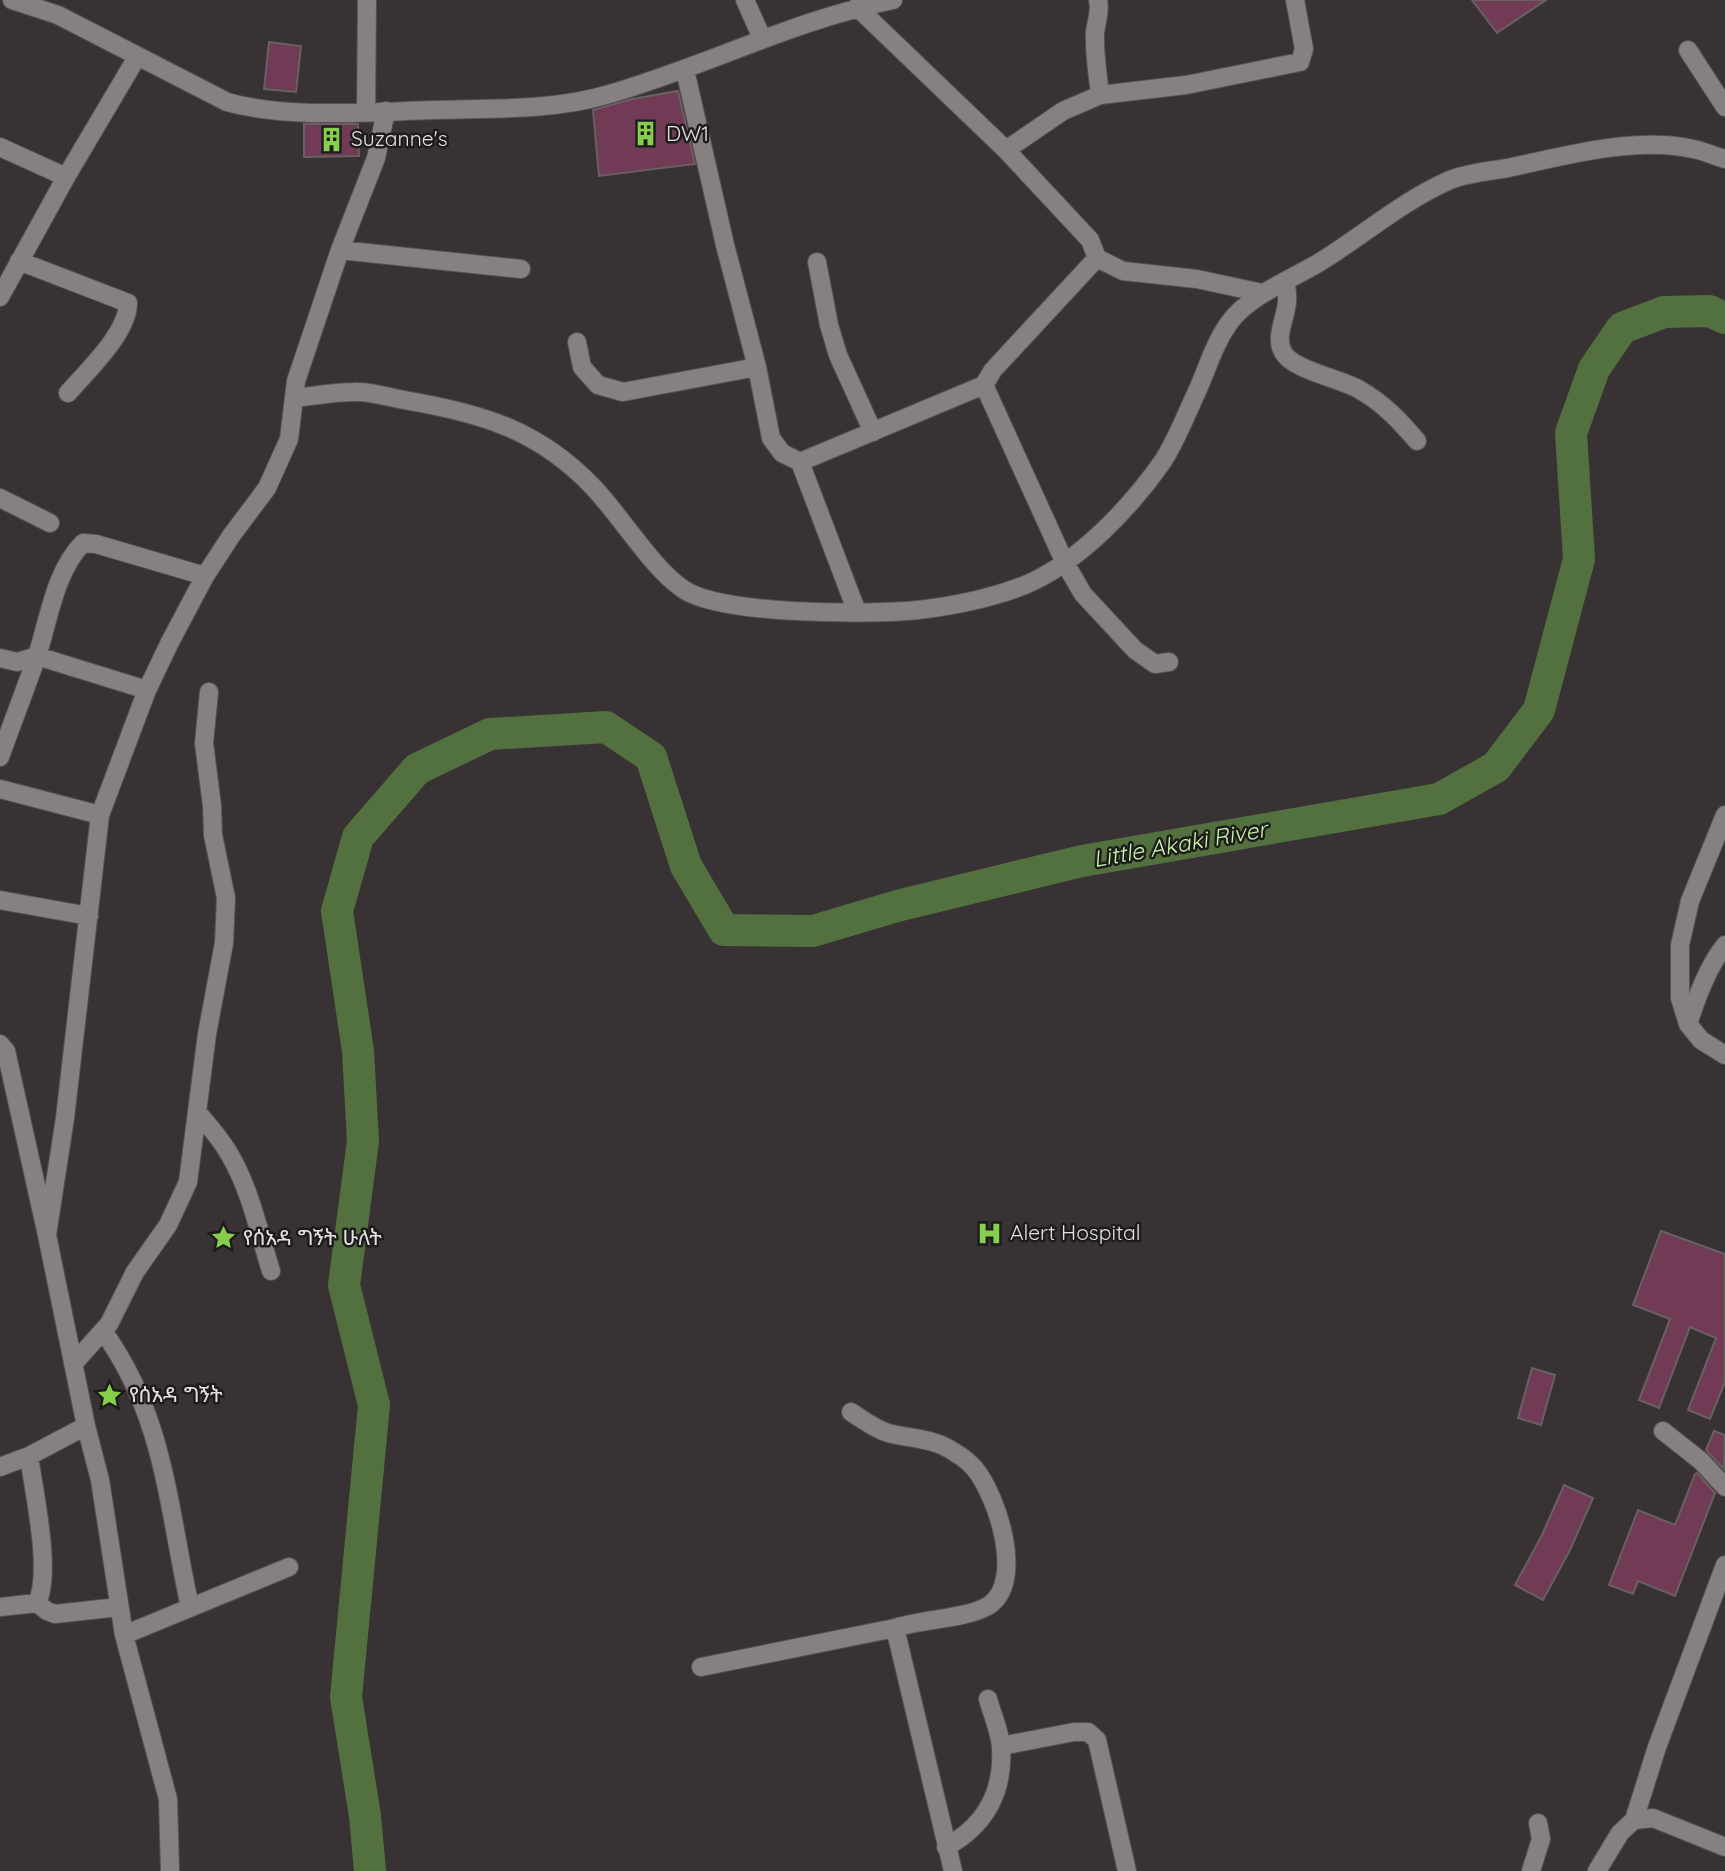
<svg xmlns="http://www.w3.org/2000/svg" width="1725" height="1871" font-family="Quicksand,'Noto Sans Ethiopic',sans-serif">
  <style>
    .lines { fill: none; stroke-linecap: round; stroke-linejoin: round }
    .river { stroke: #53713e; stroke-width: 32 }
    .building { fill: #713a55; stroke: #686164; stroke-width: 2 }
    .minor-casing { stroke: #575153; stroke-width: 20 }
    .minor { stroke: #878083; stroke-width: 18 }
    .labels { text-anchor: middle; stroke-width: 5; stroke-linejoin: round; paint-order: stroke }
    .poi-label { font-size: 21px; fill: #e4e0e2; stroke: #1e1b1c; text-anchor: start }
    .water-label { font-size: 23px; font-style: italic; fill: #c5f6a7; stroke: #1e1b1c }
  </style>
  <rect width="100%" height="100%" fill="#383235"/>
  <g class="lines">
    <path class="river" d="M370 1871 365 1816 346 1697 374 1405 344 1285 363 1141 358 1051 337 911 358 837 417 769 490 734 606 727 651 757 686 866 724 930 813 931 897 906 1082 861 1439 799 1496 767 1539 710 1579 559 1571 433 1594 369 1622 328 1664 312 1709 311 1725 318"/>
  </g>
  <path class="building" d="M1472 0H1546L1497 33Z
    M269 42 301 46 296 92 264 89Z
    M678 91 695 164 599 176 593 110 632 99Z
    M304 124H358L359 156 304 157Z
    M1661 1231 1725 1254V1382L1710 1419 1688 1410 1716 1338 1690 1327 1659 1408 1639 1400 1670 1319 1633 1305Z
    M1532 1368 1555 1375 1541 1425 1518 1418Z
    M1714 1431 1725 1435 1724 1469 1706 1450Z
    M1697 1473 1715 1493 1675 1596 1638 1581 1633 1594 1609 1585 1638 1510 1675 1525 1695 1474Z
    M1564 1485 1593 1498 1570 1550 1543 1600 1515 1585 1542 1535Z"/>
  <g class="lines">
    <defs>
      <path id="minor" d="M12 0 58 15 227 102C287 119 369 112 433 110 491 108 550 111 606 95 704 67 794 20 893 0
        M745 0 762 38
        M1098 0C1101 12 1096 21 1095 33 1094 54 1098 75 1100 95
        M857 7 1006 150 1090 240 1097 258 1123 271 1197 279 1262 293
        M1688 50 1725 107
        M685 70 725 245 757 367 771 438 782 453 800 462 857 612
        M366 113 367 0
        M0 147 66 177
        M1006 150 1063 111 1100 95 1186 85 1300 62 1304 49 1295 0
        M340 250 521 269
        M19 261 128 303C128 333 87 371 68 393
        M817 262 829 325 838 355 873 432
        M1285 283C1294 310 1272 332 1283 352 1292 370 1342 379 1360 390 1383 403 1400 421 1417 441
        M0 297 66 177 137 57
        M577 342 582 367 598 385 623 392 757 367
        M984 385 1065 563 1083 594 1135 650 1155 664 1169 662
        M294 398C314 396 334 392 354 392 370 391 388 397 404 400 480 413 538 429 593 487 621 516 651 567 683 589 720 615 870 615 918 610 953 606 992 598 1025 585 1078 563 1131 507 1163 461 1175 442 1184 420 1193 400 1206 374 1212 347 1229 323 1248 296 1292 279 1320 262 1364 235 1402 201 1450 180 1467 173 1489 171 1508 168 1564 156 1636 136 1693 149 1704 151 1714 156 1725 159
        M800 462 984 385 993 370 1097 258
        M0 498 50 523
        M0 658 17 662 37 656 147 690
        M0 757C12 724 25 690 37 656 49 619 55 571 83 543L96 544 205 576
        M0 789 100 815
        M1725 815 1690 901 1680 945V998L1688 1024 1701 1040 1725 1055
        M0 900 89 916
        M1688 1024C1697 997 1707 968 1725 945
        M0 1044 6 1051 47 1235 86 1426 100 1480 124 1635 168 1799 170 1871
        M198 1113C210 1127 222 1140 231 1157 251 1192 259 1233 271 1271
        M47 1235 65 1118 100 815 147 690 170 642 205 576 231 536 267 488 289 439 296 381 340 250 376 158 386 111
        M103 1331C165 1417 168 1508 190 1607
        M73 1364 109 1324 135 1272 168 1225 188 1182 207 1034 224 943 226 898 213 835 212 806 204 743 209 692
        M1663 1431 1701 1461 1725 1487
        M29 1456C34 1493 52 1572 37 1603
        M0 1467 29 1456 86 1426
        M0 1607 37 1603 47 1611 55 1614 119 1607
        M895 1628 953 1871
        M124 1635 289 1567
        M701 1667 895 1628C922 1619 965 1619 988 1606 1026 1582 997 1496 975 1469 970 1463 961 1456 954 1452 934 1438 911 1439 888 1433 875 1429 863 1420 851 1412
        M1001 1746 1074 1732H1088L1097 1740 1127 1871
        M1634 1820 1657 1747 1725 1565
        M946 1847C985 1826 1004 1792 1001 1747 1000 1731 992 1714 988 1699
        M1531 1871 1541 1839 1538 1823
        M1597 1871 1620 1833 1634 1820 1653 1818 1725 1847"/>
    </defs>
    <use href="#minor" class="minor-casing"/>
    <use href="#minor" class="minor"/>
  </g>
  <defs>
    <symbol id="building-bare" viewBox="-9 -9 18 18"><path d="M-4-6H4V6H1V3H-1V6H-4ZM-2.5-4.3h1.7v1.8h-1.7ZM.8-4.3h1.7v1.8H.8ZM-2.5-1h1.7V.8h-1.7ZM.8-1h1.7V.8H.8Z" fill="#85cf4c" stroke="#1e1b1c" stroke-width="2.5" paint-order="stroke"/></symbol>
    <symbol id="hospital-bare" viewBox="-9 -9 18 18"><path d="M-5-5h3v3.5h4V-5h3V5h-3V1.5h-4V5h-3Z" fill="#85cf4c" stroke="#1e1b1c" stroke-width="2.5" paint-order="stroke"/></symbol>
    <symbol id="sight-bare" viewBox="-9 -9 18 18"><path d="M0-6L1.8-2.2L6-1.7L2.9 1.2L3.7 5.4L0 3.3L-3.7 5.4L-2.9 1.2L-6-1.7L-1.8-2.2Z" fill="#85cf4c" stroke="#1e1b1c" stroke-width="2.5" paint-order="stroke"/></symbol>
  </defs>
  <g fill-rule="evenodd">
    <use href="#building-bare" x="628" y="116" width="35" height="35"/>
    <use href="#building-bare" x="314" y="122" width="35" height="35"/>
    <use href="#hospital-bare" x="972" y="1216" width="35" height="35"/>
    <use href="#sight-bare" x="206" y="1220" width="35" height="35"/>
    <use href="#sight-bare" x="92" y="1378" width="35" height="35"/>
  </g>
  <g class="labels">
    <g class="poi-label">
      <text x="666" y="141">DW1</text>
      <text x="351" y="146">Suzanne's</text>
      <text x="1010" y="1240">Alert Hospital</text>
      <text x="243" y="1245">የሰአዳ ግኝት ሁለት</text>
      <text x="129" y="1402">የሰአዳ ግኝት</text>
    </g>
    <g class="water-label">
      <text transform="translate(1180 844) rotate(-10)" y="8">Little Akaki River</text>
    </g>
  </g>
</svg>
